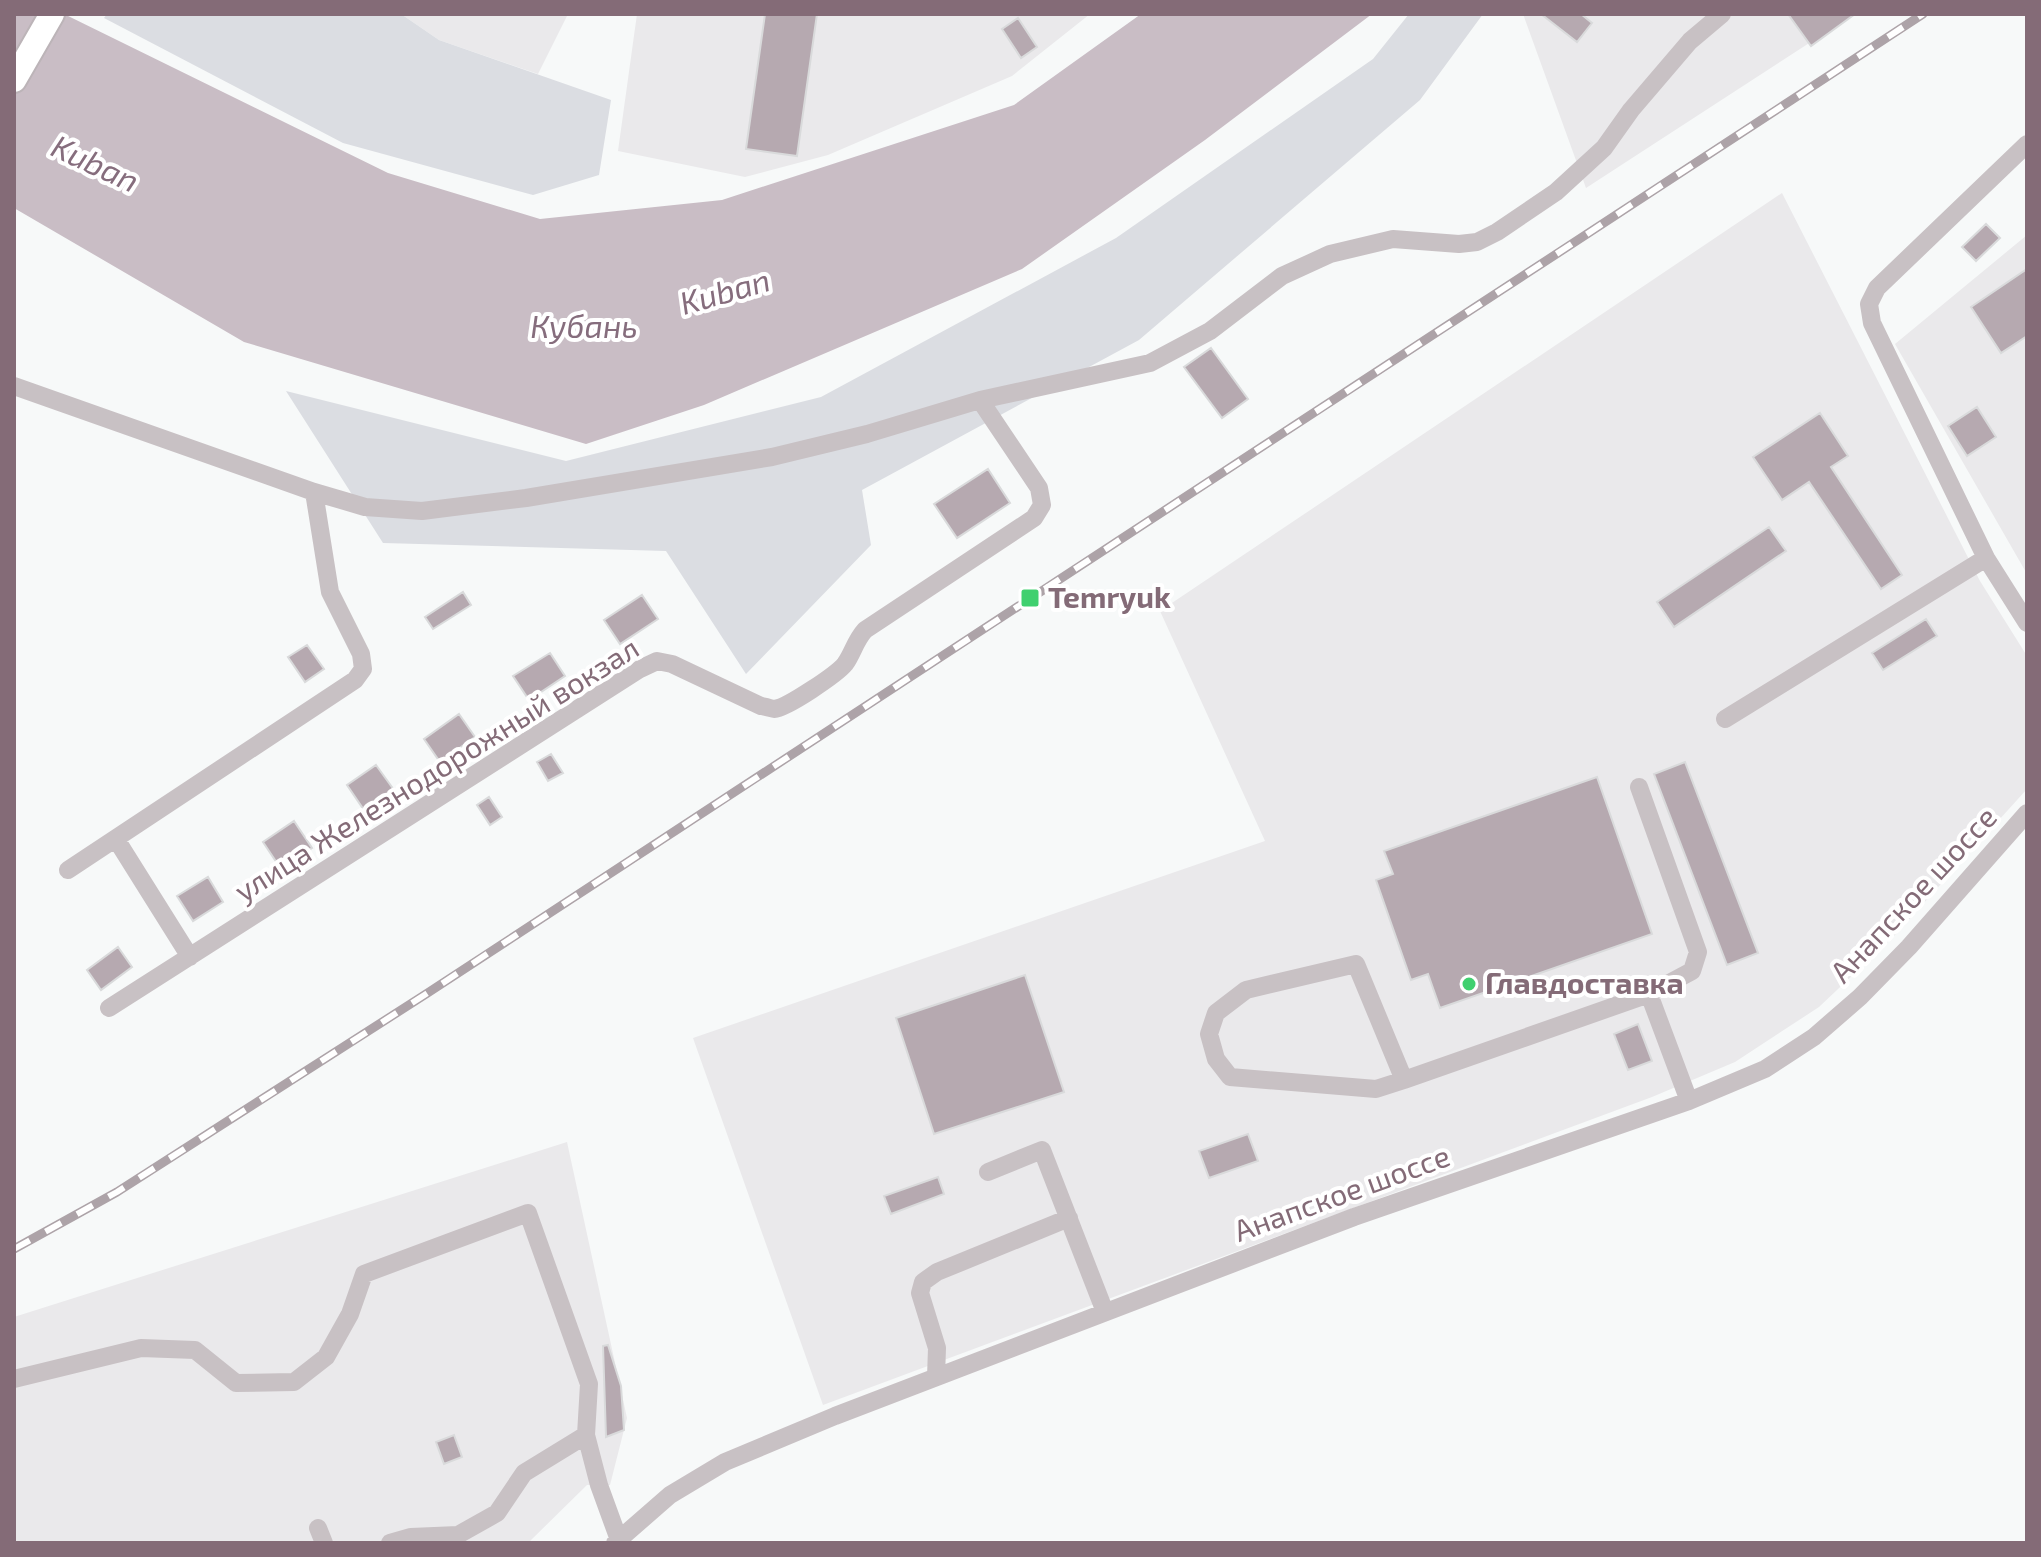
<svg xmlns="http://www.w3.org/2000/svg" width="2041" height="1557" font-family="'Exo 2',sans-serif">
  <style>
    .built { fill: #eae9eb }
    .green { fill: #dbdde2 }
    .water { fill: #c9bdc5 }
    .building { fill: #b6a9b0; stroke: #d9dadb; stroke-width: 2 }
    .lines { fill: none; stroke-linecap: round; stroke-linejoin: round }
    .major-casing { stroke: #bcb4b8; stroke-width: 28 }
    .minor { stroke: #c8c1c4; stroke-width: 18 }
    .major { stroke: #fff; stroke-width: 24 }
    .rail-casing { stroke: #ada3a8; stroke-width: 9 }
    .rail { stroke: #fff; stroke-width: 6; stroke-dasharray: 18; stroke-linecap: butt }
    .poi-dot { fill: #40d06f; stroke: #fff; stroke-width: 3 }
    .labels { text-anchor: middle; stroke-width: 8; stroke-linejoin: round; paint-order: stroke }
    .poi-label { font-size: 30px; font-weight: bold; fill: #846b77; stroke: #fff; text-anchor: start }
    .street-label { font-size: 30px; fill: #846b77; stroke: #fff }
    .water-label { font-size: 32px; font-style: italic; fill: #866d7d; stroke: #fff }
  </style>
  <rect width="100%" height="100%" fill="#f7f9f9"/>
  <path class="built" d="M401 14H568L538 74 439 40Z
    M637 14H1090L1012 76 828 155 745 177 618 151Z
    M1523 14H1854L1586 188Z
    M1782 193 1980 581 2027 656V789L1893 937 1819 1007 1735 1062 1652 1097 823 1405 693 1038 1265 841 1160 611Z
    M2027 235V574L1895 344Z
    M567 1142 627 1418 610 1485H587L528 1543H14V1317Z"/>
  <path class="green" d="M107 14H401L439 40 611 100 599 175 533 195 343 143 104 18Z
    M1409 14H1483L1420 100 1139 340 862 490 871 545 746 674 666 551 383 543 286 391 566 461 821 397 1116 238 1373 59Z"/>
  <path class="water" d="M14 14H64L388 173 540 219 722 200 1014 105 1141 14H1372L1205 140 1022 269 704 405 586 444 244 342 14 208Z"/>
  <path class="building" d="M765 14H817L797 156 746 149Z
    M1541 14H1581L1592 23 1577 42Z
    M1788 14H1855L1811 46Z
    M1018 18 1037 47 1021 58 1002 29Z
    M1986 224 2000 238 1976 261 1962 247Z
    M2027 269V336L2001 353 1971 307Z
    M1211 348 1248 399 1222 418 1184 367Z
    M1977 407 1996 437 1967 456 1948 426Z
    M1820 413 1848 456 1831 467 1902 575 1881 589 1809 482 1782 500 1753 457Z
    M988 469 1010 503 957 538 934 504Z
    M1769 527 1786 551 1674 627 1657 602Z
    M463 592 471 605 433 629 425 617Z
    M642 595 658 619 620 644 604 620Z
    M1926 619 1937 636 1883 670 1872 653Z
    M307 645 324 669 305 682 288 657Z
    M550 653 565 676 529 700 513 676Z
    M459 714 475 737 440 762 424 739Z
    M551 754 563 773 548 781 537 762Z
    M1685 762 1758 953 1727 965 1654 774Z
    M376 765 394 790 364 810 347 785Z
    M1597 777 1652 934 1440 1008 1428 974 1411 980 1376 880 1393 874 1384 851Z
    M489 797 502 817 490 825 477 805Z
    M294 821 312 848 281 869 263 842Z
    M208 877 223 902 193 921 177 896Z
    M118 947 132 967 101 990 87 970Z
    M1025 975 1064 1092 934 1134 896 1018Z
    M1638 1024 1652 1061 1628 1070 1614 1034Z
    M1248 1134 1258 1161 1209 1178 1199 1151Z
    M938 1177 944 1194 891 1214 884 1196Z
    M608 1345 621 1386 624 1430 606 1437 603 1346Z
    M454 1435 462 1457 444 1464 436 1442Z"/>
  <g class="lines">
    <defs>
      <path id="major" d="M14 80 52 14"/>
    </defs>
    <use href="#major" class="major-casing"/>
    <path class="minor" d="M2027 144 1877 288 1869 304 1872 323 1986 558 2027 623
      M14 386 314 492 365 507 422 511 526 498 772 457 867 434 980 400 1150 363 1210 331 1282 276 1330 254 1393 239 1459 244 1477 242 1497 232 1556 192 1604 148 1631 110 1690 41 1722 14
      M1725 719 1986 558
      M1639 787 1698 952 1692 971 1649 994 1689 1101
      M116 839 190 957
      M68 870 355 680 363 669 361 654 330 592 314 492
      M109 1008 640 669 657 661 672 664 761 706C763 706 773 709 774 709 787 708 837 674 845 664 853 653 855 641 865 630L1034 518 1042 505 1039 488 980 400
      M1404 1080 1356 964 1246 990 1216 1013 1209 1034 1216 1059 1230 1077 1376 1089 1404 1080 1649 994
      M988 1172 1042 1150 1105 1312
      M936 1377 937 1348 920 1293 923 1282 937 1272 1069 1218
      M14 1379 141 1348 195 1350 236 1383 294 1382 326 1357 350 1314 364 1274 528 1213 589 1384 586 1435 599 1485 619 1540
      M318 1528 324 1543
      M390 1543 411 1537 458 1535 497 1513 524 1473 586 1435
      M615 1543 670 1495 725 1462 835 1416 1354 1217 1689 1101 1765 1069 1814 1037 1860 997 1909 947 2027 813"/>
    <use href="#major" class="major"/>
    <defs>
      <path id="rail" d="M14 1249 117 1192 426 994 1923 14"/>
    </defs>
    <use href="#rail" class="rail-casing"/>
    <use href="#rail" class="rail"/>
  </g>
  <g class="poi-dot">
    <rect x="1020" y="588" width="20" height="20" rx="4"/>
    <circle cx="1469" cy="984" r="8"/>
  </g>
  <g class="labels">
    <g class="poi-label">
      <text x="1048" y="608">Temryuk</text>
      <text x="1485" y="994">Главдоставка</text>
    </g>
    <g class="street-label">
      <text transform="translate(437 770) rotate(-32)" y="10">улица Железнодорожный вокзал</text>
      <text transform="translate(1914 895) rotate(-47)" y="10">Анапское шоссе</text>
      <text transform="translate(1342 1194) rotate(-20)" y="10">Анапское шоссе</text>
    </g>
    <g class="water-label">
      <text transform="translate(95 164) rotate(25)" y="11">Kuban</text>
      <text transform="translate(725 292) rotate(-16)" y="11">Kuban</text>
      <text x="584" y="338">Кубань</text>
    </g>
  </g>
  <rect width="2041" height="1557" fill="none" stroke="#846b77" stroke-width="32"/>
</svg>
